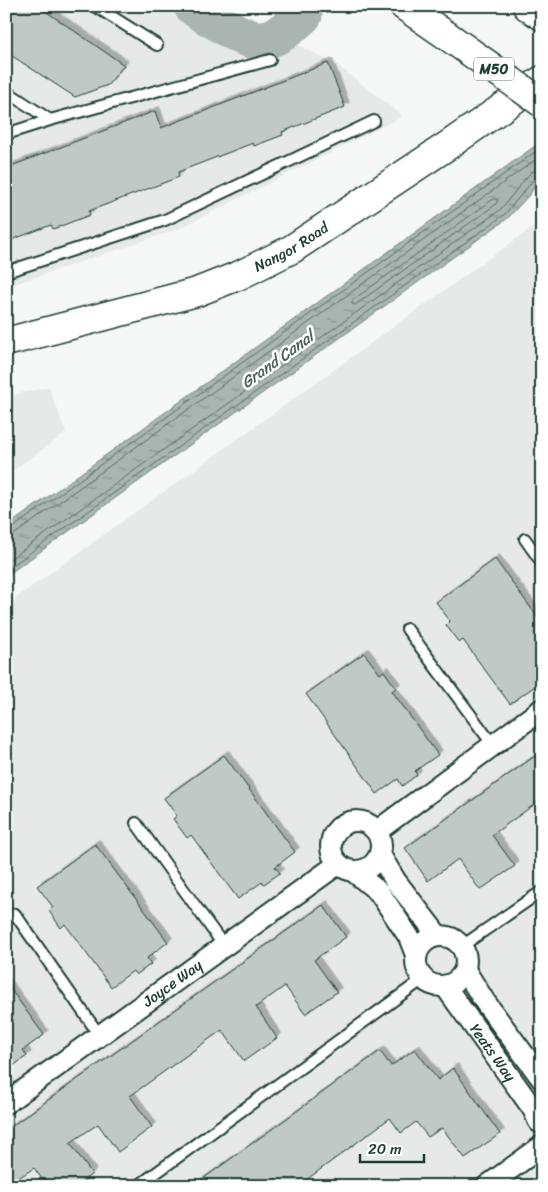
<svg xmlns="http://www.w3.org/2000/svg" width="548" height="1192" font-family="Sriracha,sans-serif">
  <style>
    .built { fill: #e6e9e8 }
    .water { fill: url(#water-ripples); stroke: #72857f }
    .lines { fill: none; stroke-linecap: round; stroke-linejoin: round }
    .shore { stroke: #576d66; stroke-width: 1 }
    .river { stroke: #aab5b1; stroke-width: 39 }
    .building { fill: #c0c9c6; stroke: #1f3d34; filter: url(#shadow) }
    .lane-casing { stroke: #1f3d34; stroke-width: 14 }
    .street-casing { stroke: #1f3d34; stroke-width: 24 }
    .secondary-casing { stroke: #1f3d34; stroke-width: 31 }
    .highway-casing { stroke: #1f3d34; stroke-width: 31 }
    .lane { stroke: #fff; stroke-width: 10 }
    .street { stroke: #fff; stroke-width: 20 }
    .secondary { stroke: #fff; stroke-width: 28 }
    .highway { stroke: #fff; stroke-width: 28 }
    .highway-bridge-casing { stroke: #1f3d34; stroke-width: 31; stroke-linecap: butt }
    .highway-bridge { stroke: #fff; stroke-width: 28 }
    .labels { text-anchor: middle; stroke-width: 5; stroke-linejoin: round; paint-order: stroke }
    .shield { fill: #fff; stroke: #627771; stroke-width: 1 }
    .shield-label { font-size: 14px; font-weight: bold; fill: #1f3d34 }
    .street-label { font-size: 15px; fill: #1f3d34; stroke: #fff }
    .water-label { font-size: 16px; font-style: italic; fill: #49615a; stroke: #fff }
  </style>
  <defs>
    <pattern id="water-ripples" width="26" height="14" patternUnits="userSpaceOnUse" patternTransform="scale(1.25)"><rect width="26" height="14" fill="#aab5b1"/><path d="M2 4q2-2 4 0t4 0M15 11q2-2 4 0t4 0" fill="none" stroke="#8a9491"/></pattern>
    <filter id="shadow"><feDropShadow dx="4.5" dy="-4.5" stdDeviation="0" flood-color="#0004"/></filter>
  </defs>
  <rect width="100%" height="100%" fill="#f6f7f7"/>
  <filter id="ink" filterUnits="userSpaceOnUse"><feTurbulence type="fractalNoise" baseFrequency=".02" numOctaves="2"/><feDisplacementMap in="SourceGraphic" scale="10" xChannelSelector="R" yChannelSelector="G"/><feConvolveMatrix kernelMatrix="1 2 1 2 8 2 1 2 1" color-interpolation-filters="sRGB"/></filter>
  <g filter="url(#ink)">
    <path class="built" d="M6 6H175L243 48 265 52 293 42 338 66 403 116 178 229 6 287Z
      M533 227 542 232V1186H6V605Z
      M49 387 66 433 6 475V396Z"/>
    <path class="water" d="M542 141V177L529 195 508 218 6 576V527Z"/>
    <g class="lines">
      <path class="shore" d="M494 199 498 200 495 205 355 305 352 304V301Z
        M6 530 11 529 542 147
        M6 537 15 534 542 155
        M6 562 500 210 531 172 542 169
        M6 570 504 215 536 177 542 175"/>
      <path class="river" d="M193 6C203 14 215 20 226 27 261 49 274 42 303 15"/>
    </g>
    <path class="building" d="M6 6H38L124 65 108 85 75 97 6 52Z
      M328 63 345 107 282 132 283 135 254 146 253 143 178 172 179 177 89 211 90 215 53 229 51 225 6 242V168L155 111 161 128Z
      M495 559 542 623V681L510 704 463 640 459 643 446 625 450 621 436 602Z
      M364 653 380 674 384 671 396 688 392 691 438 755 415 771 417 775 402 786 398 779 377 794 306 694Z
      M542 751V799L492 835 515 866 480 890 458 859 428 881 405 848Z
      M224 755 295 852 275 867 280 873 264 884 262 882 238 899 191 835 187 838 173 819 177 816 164 798Z
      M95 844 168 942 147 958 151 964 136 975 133 971 111 987 65 924 61 928 49 911 53 907 37 886Z
      M323 905 346 937 314 960 337 992 305 1014 285 986 256 1007 277 1038 244 1061 222 1030 130 1096 152 1127 118 1152 98 1124 70 1143 92 1174 76 1186H47L34 1168 6 1186V1130Z
      M6 983 44 1035 23 1050 27 1056 6 1071Z
      M415 1049 438 1080 453 1068 500 1134 465 1158 442 1128 428 1137 416 1122 401 1133 390 1118 298 1186H193L380 1051 391 1066Z"/>
    <g class="lines">
      <defs>
        <path id="lane" d="M95 6 157 45
          M6 91 50 120
          M6 134 50 120 270 60
          M6 272 165 220 374 121
          M525 539 542 563
          M407 629 493 745
          M136 823 224 946
          M15 914 100 1036
          M462 946 542 891
          M138 1186 423 979"/>
        <g id="street">
          <circle cx="356" cy="846" r="25"/>
          <path d="M377 831 542 709"/>
          <path d="M380 855 395 880 438 936"/>
          <path d="M353 871 379 892 409 937 416 955"/>
          <circle cx="441" cy="961" r="25"/>
          <path d="M465 970 485 1002 542 1079"/>
          <path id="s1" d="M445 986 533 1109 539 1122"/>
          <path id="s2" d="M6 1103 338 864"/>
          <path d="M487 1186 542 1146"/>
        </g>
        <g id="secondary">
          <path id="s3" d="M6 342 197 292 240 275 292 249 450 144 542 80"/>
        </g>
        <path id="highway" d="M404 6 446 35
          M527 6 542 16"/>
      </defs>
      <use href="#lane" class="lane-casing"/>
      <use href="#street" class="street-casing"/>
      <use href="#secondary" class="secondary-casing"/>
      <use href="#highway" class="highway-casing"/>
      <use href="#lane" class="lane"/>
      <use href="#street" class="street"/>
      <use href="#secondary" class="secondary"/>
      <use href="#highway" class="highway"/>
      <defs>
        <path id="highway-bridge" d="M446 35 542 103"/>
      </defs>
      <use href="#highway-bridge" class="highway-bridge-casing"/>
      <use href="#highway-bridge" class="highway-bridge"/>
    </g>
  </g>
  <g class="labels">
    <rect class="shield" x="474" y="57.5" width="40" height="23" rx="4"/>
    <g class="shield-label">
      <text x="494" y="74">M50</text>
    </g>
    <g class="street-label">
      <text dy="5" stroke="none"><textPath href="#s3" startOffset="302">Nangor Road</textPath></text>
      <text dy="5" stroke="none"><textPath href="#s2" startOffset="205">Joyce Way</textPath></text>
      <text dy="5" stroke="none"><textPath href="#s1" startOffset="82">Yeats Way</textPath></text>
    </g>
    <g class="water-label">
      <text transform="translate(277 359) rotate(-36)" y="6">Grand Canal</text>
    </g>
  </g>
  <rect width="548" height="1192" fill="none" stroke="#fff" stroke-width="25"/>
  <rect x="12" y="12" width="523" height="1167" fill="none" stroke="#1f3d34" stroke-width="2" filter="url(#ink)"/>
  <path d="M360 1154v8h64v-8" fill="none" stroke="#1f3d34" stroke-width="2.5"/>
  <text x="368" y="1154" font-size="15" fill="#1f3d34" stroke="#ffffff" stroke-width="4" paint-order="stroke">20 m</text>
</svg>
